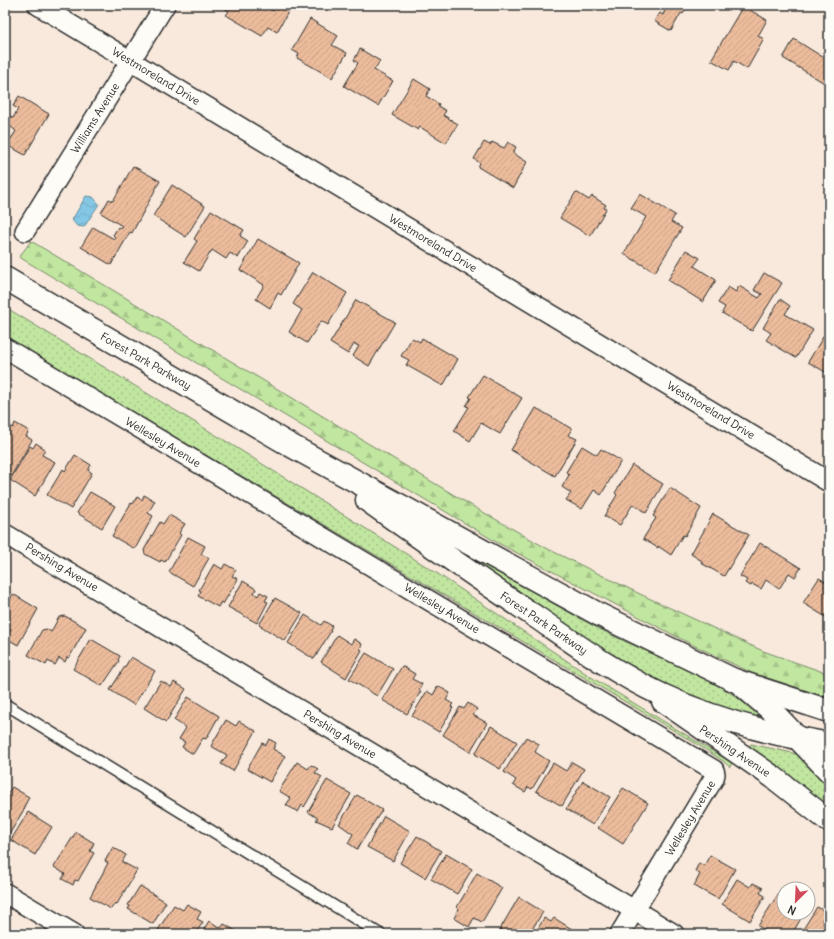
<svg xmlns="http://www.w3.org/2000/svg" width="834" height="939" font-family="Delius,sans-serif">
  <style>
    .grass { fill: url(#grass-dots); stroke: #768866 }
    .forest { fill: url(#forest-firs); stroke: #768866 }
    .water { fill: url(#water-waves); stroke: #60899b }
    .building { fill: url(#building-hatch); stroke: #2b2b2b }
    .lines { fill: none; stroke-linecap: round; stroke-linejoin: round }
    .service-casing { stroke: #2b2b2b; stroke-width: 13 }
    .minor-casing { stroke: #2b2b2b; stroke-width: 22 }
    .tertiary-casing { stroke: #2b2b2b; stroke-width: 25 }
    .primary-casing { stroke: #2b2b2b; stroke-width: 25 }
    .motorway-casing { stroke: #2b2b2b; stroke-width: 25 }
    .service { stroke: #fdfcf7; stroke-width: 10 }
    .minor { stroke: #fdfcf7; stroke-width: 19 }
    .tertiary { stroke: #fdfcf7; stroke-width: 22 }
    .primary { stroke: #fdfcf7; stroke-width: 22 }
    .motorway { stroke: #fdfcf7; stroke-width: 22 }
    .labels { text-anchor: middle; stroke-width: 3; stroke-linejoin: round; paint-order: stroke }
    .street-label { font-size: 11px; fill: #2b2b2b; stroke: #fdfcf7 }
  </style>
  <defs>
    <pattern id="grass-dots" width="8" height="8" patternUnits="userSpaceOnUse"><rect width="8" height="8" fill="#c1e6a0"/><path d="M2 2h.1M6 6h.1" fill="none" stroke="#a6c58a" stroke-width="1.8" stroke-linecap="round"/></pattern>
    <pattern id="forest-firs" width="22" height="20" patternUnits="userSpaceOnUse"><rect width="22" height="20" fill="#c1e6a0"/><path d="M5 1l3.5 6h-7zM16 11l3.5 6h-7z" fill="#a6c58a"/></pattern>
    <pattern id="water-waves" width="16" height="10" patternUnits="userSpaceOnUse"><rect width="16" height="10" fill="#84c7e5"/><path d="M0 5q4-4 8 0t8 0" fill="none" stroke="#72abc5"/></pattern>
    <pattern id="building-hatch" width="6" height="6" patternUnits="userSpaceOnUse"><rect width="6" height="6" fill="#ecbc9c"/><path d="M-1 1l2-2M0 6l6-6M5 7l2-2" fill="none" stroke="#cba287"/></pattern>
  </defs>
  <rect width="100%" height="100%" fill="#f8e9dc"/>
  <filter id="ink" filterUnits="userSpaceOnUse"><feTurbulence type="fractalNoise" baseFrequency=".025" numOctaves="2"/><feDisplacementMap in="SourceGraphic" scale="8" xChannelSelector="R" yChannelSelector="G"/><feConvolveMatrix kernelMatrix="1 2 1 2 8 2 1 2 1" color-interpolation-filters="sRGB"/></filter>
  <g filter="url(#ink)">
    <path class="grass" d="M5 307 224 440 432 570 591 677 732 763 730 767 723 761 700 746 585 678 5 337Z
      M427 530C482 561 536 595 592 625 649 656 713 673 762 717L758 722 661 685 593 644Z
      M751 744 797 754 829 787V812L750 750 749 747Z"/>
    <path class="forest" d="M31 241 474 507 548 549 642 595 763 651 829 674V698L752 673 691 644 498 543 19 257Z"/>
    <path class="water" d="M86 196 93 197 99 204 84 227 77 226 72 220Z"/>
    <path class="building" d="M219 5H263L273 11 277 6 288 12 277 32 268 27 262 36 226 15 229 11Z
      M667 5H688L683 14 681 13 671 31 654 21 660 13 663 15Z
      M743 6 767 20 758 36 764 39 747 69 734 61 729 70 711 60Z
      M310 19 338 36 332 45 347 53 332 78 297 58 299 54 292 50Z
      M794 39 829 61V79L826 84 783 58Z
      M360 49 380 61 374 70 393 81 378 106 344 86 358 63 354 60Z
      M414 79 430 89 426 96 439 104 438 106 446 111 443 115 458 124 446 143 420 127 418 130 392 115Z
      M5 85 11 89 5 99Z
      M19 96 49 114 25 155 7 145 16 131 6 123 10 116 13 118 18 109 13 106Z
      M484 142 490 145 492 142 504 148 508 142 516 147 513 153 527 162 513 188 478 167 480 163 474 159Z
      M133 166 160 181 132 233 130 232 111 265 81 247 93 227 114 239 115 237 113 235 118 227 120 228 122 226 101 213 109 199 113 201Z
      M172 185 205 206 186 237 153 216Z
      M576 192 589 200 592 196 606 205 604 208 606 209 590 236 560 218Z
      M640 194 675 215 671 222 682 228 655 272 624 254 646 217 631 208Z
      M211 210 244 230 240 236 248 241 238 258 230 253 226 259 212 250 199 271 184 262 197 241 194 239Z
      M258 239 299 263 281 295 278 293 270 308 256 299 264 285 240 270Z
      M686 250 700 258 694 266 716 280 703 302 668 280Z
      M313 272 347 293 328 325 321 321 307 343 289 332 302 310 293 304Z
      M764 273 782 283 752 331 722 313 725 307 718 303 728 287 736 292 739 286 759 298 762 294 754 290Z
      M780 299 790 306 785 314 813 330 796 358 766 340 771 333 763 328Z
      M356 300 395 322 369 366 353 356 359 346 354 344 348 354 330 343Z
      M829 327V374L808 362Z
      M412 338 420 342 422 338 458 359 443 386 406 365 409 360 401 356Z
      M483 375 522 398 500 434 481 423 470 441 454 431 469 407 466 406 471 398 469 397Z
      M536 408 572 429 568 435 577 439 555 476 511 450Z
      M5 423 13 428 15 423 29 431 26 436 32 440 11 476 5 472Z
      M36 443 45 449 42 455 55 462 35 496 10 480 30 446 33 448Z
      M582 446 597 455 601 449 621 461 601 495 594 490 582 509 566 500 571 493 562 487 569 475 566 472Z
      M75 455 91 465 88 470 92 473 71 509 47 495 63 469 65 471Z
      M632 465 663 484 646 513 633 504 620 525 604 516 617 495 615 493Z
      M670 488 701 508 685 536 683 535 671 555 658 546V548L643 539 656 518 653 516Z
      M90 492 115 506 102 528 77 513Z
      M144 495 155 501 148 513 153 516 135 549 112 536 131 503 133 504 137 497 142 500Z
      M713 514 749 535 724 576 701 563 702 561 691 554Z
      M169 515 185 524 179 533 181 535 165 562 161 560 160 562 145 554 144 550 160 522 163 524Z
      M188 537 205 546 201 554 209 558 193 586 169 572Z
      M760 543 801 568 795 577 789 573 779 589 766 580 761 589 752 584 751 586 745 583 747 580 740 576Z
      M214 564 222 569 225 564 236 570 232 576 238 579 223 604 221 602 218 607 198 596 201 591 199 590Z
      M819 578 829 584V619L803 603Z
      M243 581 256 589 254 593 258 596 260 592 268 596 265 601 268 602 257 623 228 607Z
      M13 594 38 609 18 645 6 638 11 629 5 625V608Z
      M275 598 302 613 285 641 259 625Z
      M305 615 321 625 324 621 332 626 330 631H331L314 659 288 643Z
      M65 616 86 628 69 658 67 657 65 662 59 658 55 665 48 661 46 665 28 655 42 630 47 629 51 632 59 617Z
      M337 635 351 644 354 639 362 644 360 649 362 650 346 678 321 662Z
      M91 639 120 656 118 660 119 661 102 686 73 669Z
      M366 653 393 669 377 696 349 679Z
      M131 657 155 671 134 705 110 690Z
      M402 666 415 674 412 679 422 684 419 690 421 691 407 714 382 700Z
      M161 681 171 687 174 682 186 689 166 722 144 708Z
      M438 686 450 693 446 700 453 704 451 706 453 708 439 732 412 716 427 691 433 695Z
      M188 697 219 716 206 739 203 738 193 754 182 747 185 742 179 739 186 728 174 720Z
      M468 703 477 709 473 715 487 723 470 752 443 735 460 707 464 709Z
      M226 720 236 726 239 721 256 731 233 771 221 764 227 755 211 746Z
      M491 726 517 742 500 769 475 754Z
      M526 737 539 744 535 752 549 761 532 789 528 787 525 792 513 785 516 780 504 772Z
      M269 739 276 743 273 749 285 756 270 782 247 769 262 743 266 745Z
      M297 762 308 769 311 765 318 769 315 773 322 777 304 807 302 805 298 812 286 805 291 798 279 791Z
      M572 762 584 769 562 806 536 791 553 763 566 771Z
      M327 780 351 794 332 827 316 820 318 818 308 812Z
      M583 781 610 797 593 825 566 809Z
      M12 787 29 797 25 805 26 806 7 838 5 836V794L7 795Z
      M623 788 648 803 623 844 598 828Z
      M357 795 382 810 357 849 348 843 353 834 339 824Z
      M28 812 52 827 35 855 11 840Z
      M384 816 410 831 393 861 367 847Z
      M76 832 94 843 90 851 94 853 78 881 75 880 73 885 62 879 65 874 54 867Z
      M417 836 441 851 425 878 400 863Z
      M113 847 126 855 122 862 137 870 117 904 115 903 111 909 90 897 108 863 105 861Z
      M446 854 472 869 457 894 431 879Z
      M710 855 735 869 718 899 694 886 700 874 695 871 699 863 704 866Z
      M477 873 502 888 482 922 474 918 469 927 454 918 459 909 457 907Z
      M737 879 750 887 753 883 763 888 760 893 765 896 750 921 722 904Z
      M140 886 166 902 153 924 128 909 130 906 128 905Z
      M782 888 784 889V913H804L792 934H772L758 926Z
      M519 897 543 912 529 934H505L500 929Z
      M187 904 201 912 197 919 203 922 195 934H164L158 930 174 905 183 910Z
      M817 907 827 912 822 921 829 926V934H800Z
      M544 918 551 922 554 918 580 934H535Z
      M209 921 221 928 224 924 236 931 235 934H201Z"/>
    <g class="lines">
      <defs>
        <path id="service" d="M5 704 380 934"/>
        <path id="minor" d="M38 5 829 482
          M25 231 165 5
          M5 348 714 770 715 774 714 778 620 934
          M5 534 674 934
          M5 893 74 934"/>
        <path id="tertiary" d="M737 681 771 710 829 771
          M663 701 773 777 829 821"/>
        <path id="primary" d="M5 278 288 444 598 614 734 680
          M367 500C424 541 481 580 539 619 578 646 617 674 660 694 704 715 751 729 798 738"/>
        <path id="motorway" d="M734 680 829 711
          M798 738 829 744"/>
      </defs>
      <use href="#service" class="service-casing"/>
      <use href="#minor" class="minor-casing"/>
      <use href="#tertiary" class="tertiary-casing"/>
      <use href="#primary" class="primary-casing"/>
      <use href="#motorway" class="motorway-casing"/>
      <use href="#service" class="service"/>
      <use href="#minor" class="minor"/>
      <use href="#tertiary" class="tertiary"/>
      <use href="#primary" class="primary"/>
      <use href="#motorway" class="motorway"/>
    </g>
  </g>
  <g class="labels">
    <g class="street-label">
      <text transform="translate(156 76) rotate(31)" y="4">Westmoreland Drive</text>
      <text transform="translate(95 118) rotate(-58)" y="4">Williams Avenue</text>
      <text transform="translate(433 243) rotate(31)" y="4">Westmoreland Drive</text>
      <text transform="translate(146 361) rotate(30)" y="4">Forest Park Parkway</text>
      <text transform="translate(711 410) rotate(31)" y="4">Westmoreland Drive</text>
      <text transform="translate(163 442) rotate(31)" y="4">Wellesley Avenue</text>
      <text transform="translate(62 567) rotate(31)" y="4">Pershing Avenue</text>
      <text transform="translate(442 608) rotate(31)" y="4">Wellesley Avenue</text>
      <text transform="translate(544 623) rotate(34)" y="4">Forest Park Parkway</text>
      <text transform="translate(340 734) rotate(31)" y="4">Pershing Avenue</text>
      <text transform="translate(735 751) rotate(34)" y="4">Pershing Avenue</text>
      <text transform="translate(690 818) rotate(-59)" y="4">Wellesley Avenue</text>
    </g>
  </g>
  <rect width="834" height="939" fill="none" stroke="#fdfcf7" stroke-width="20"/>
  <rect x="10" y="10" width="814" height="919" fill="none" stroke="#2b2b2b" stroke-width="1.5" filter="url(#ink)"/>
  <g transform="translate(796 901) rotate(204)"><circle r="19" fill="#fdfcf7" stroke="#a9a8a5"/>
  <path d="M0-3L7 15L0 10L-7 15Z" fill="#d1495b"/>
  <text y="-6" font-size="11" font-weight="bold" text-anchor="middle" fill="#2b2b2b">N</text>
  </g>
</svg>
